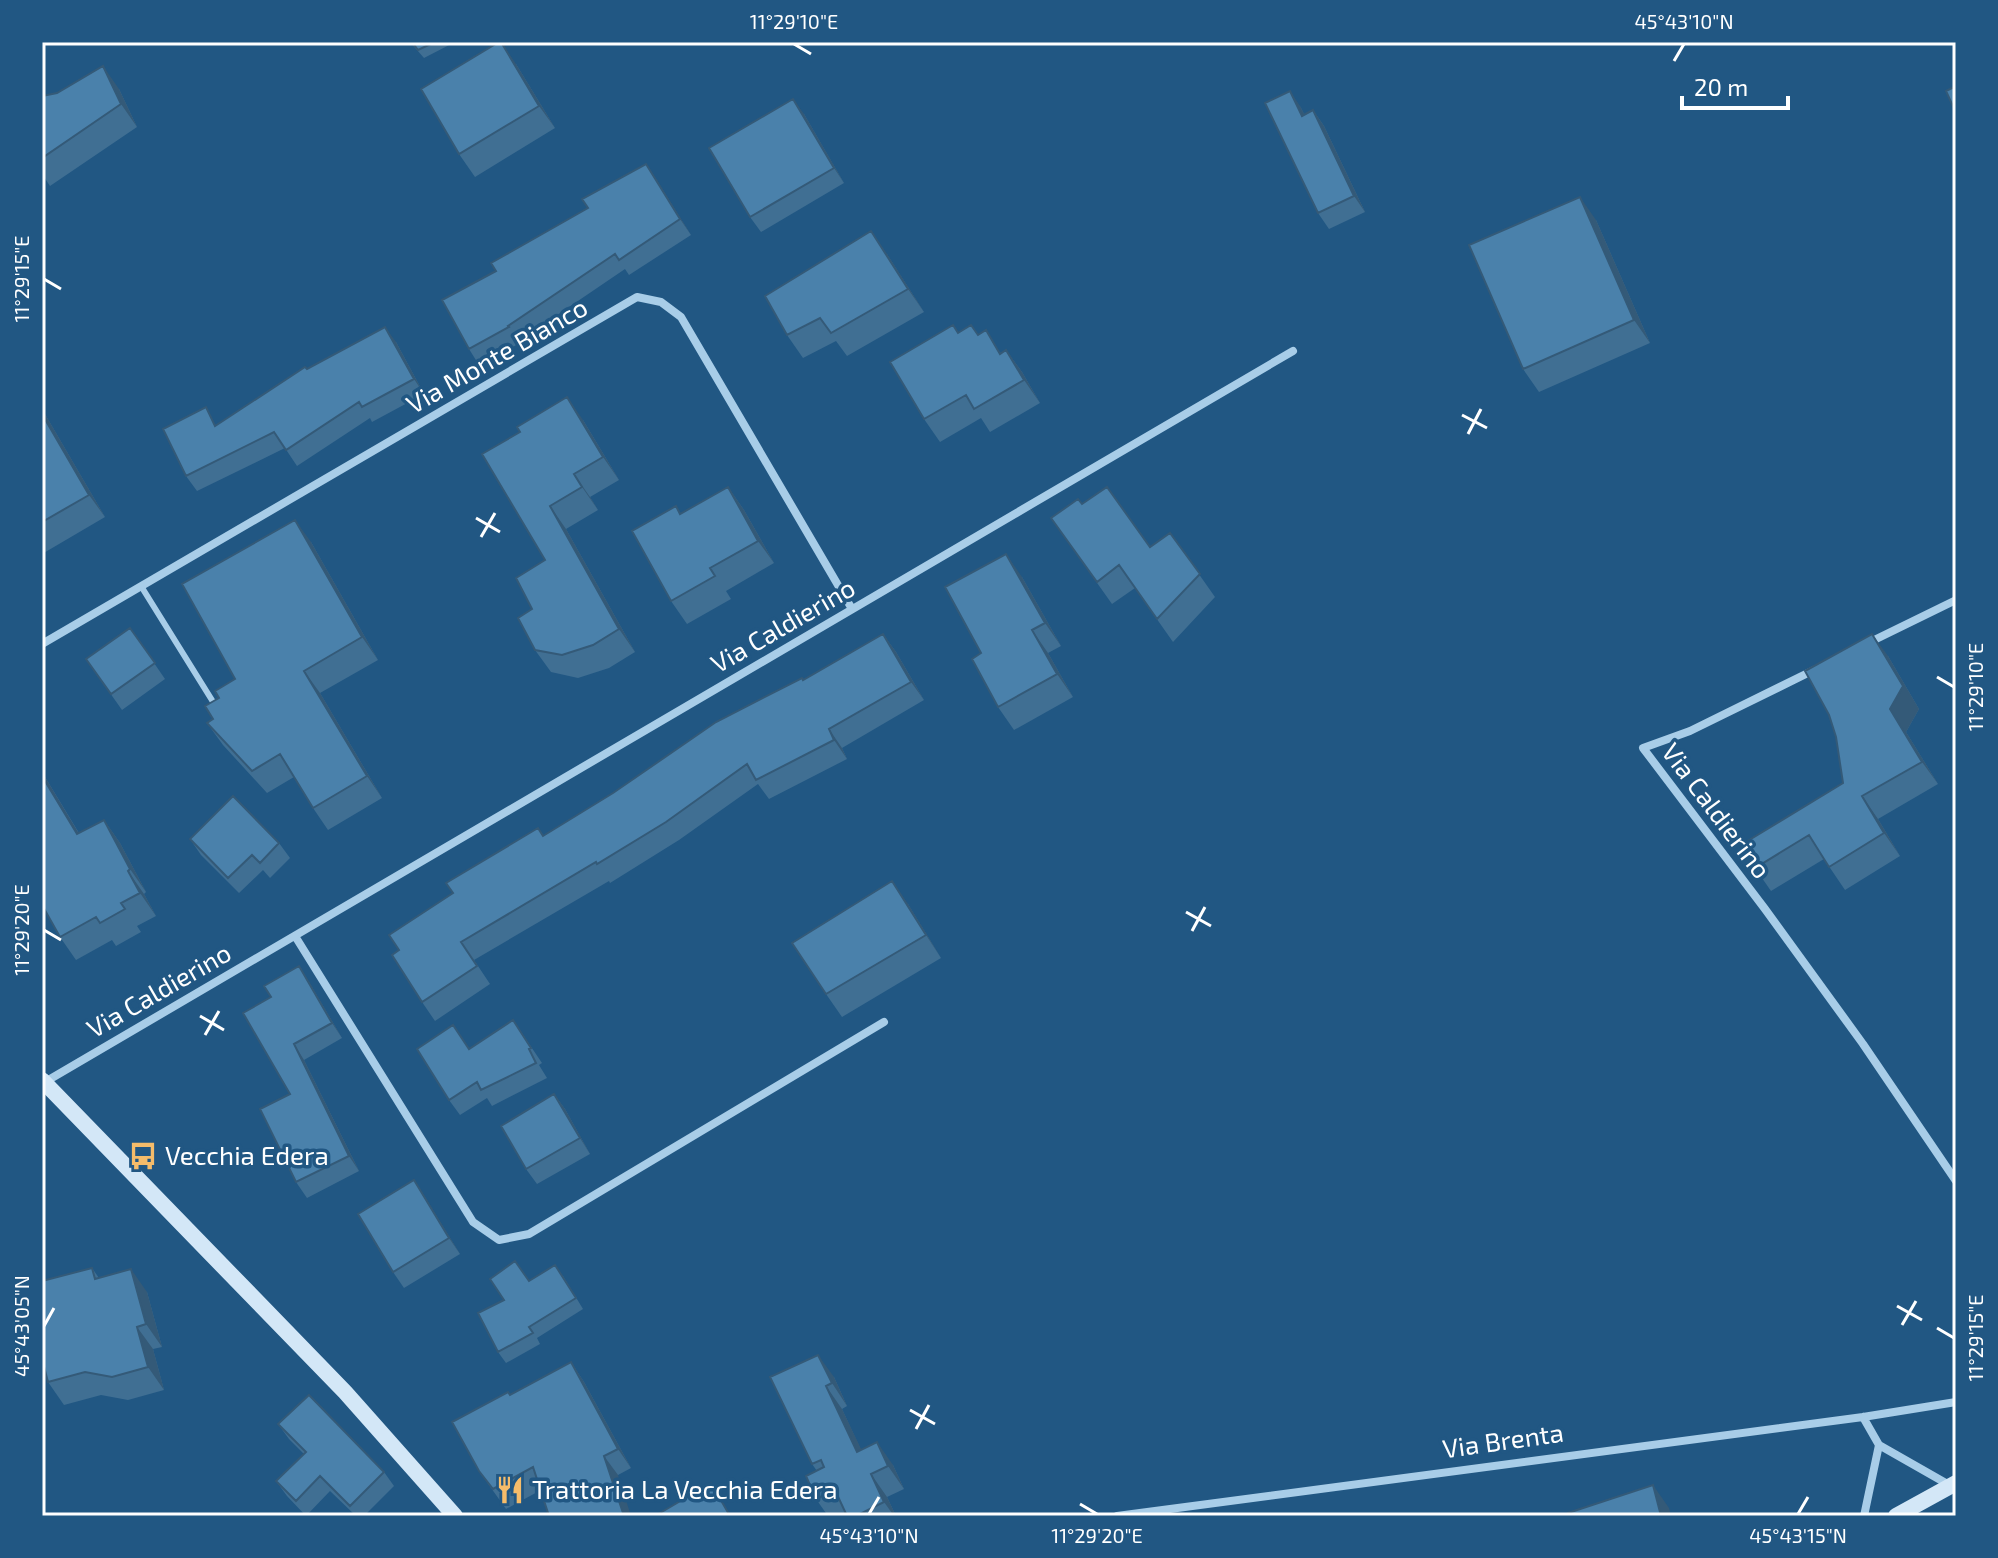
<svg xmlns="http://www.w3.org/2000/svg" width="1998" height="1558" font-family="'Exo 2',sans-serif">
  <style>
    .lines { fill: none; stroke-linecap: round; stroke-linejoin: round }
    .lane { stroke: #a8cde8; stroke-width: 6 }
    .street { stroke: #a8cde8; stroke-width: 8 }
    .secondary { stroke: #d3e7f7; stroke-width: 16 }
    .wall { fill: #406f93 }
    .shaded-wall { fill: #345a78 }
    .building { fill: #4a81ab; stroke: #345a78; stroke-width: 2 }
    .ticks { fill: none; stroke: #fff; stroke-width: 3 }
    .labels { text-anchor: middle; stroke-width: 7; stroke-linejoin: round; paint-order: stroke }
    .street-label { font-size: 26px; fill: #fff; stroke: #215783 }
    .poi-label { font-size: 26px; fill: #fff; stroke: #215783; text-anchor: start }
    .neatline { fill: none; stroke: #fff; stroke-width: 3 }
    .ticks-label { font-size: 20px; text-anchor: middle; fill: #fff }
  </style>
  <rect width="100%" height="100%" fill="#215783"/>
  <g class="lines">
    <path class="lane" d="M141 586 215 705"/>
    <path class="street" d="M42 644 637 297 661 302 681 317 852 609
      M1866 644 1956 600
      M1814 670 1690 731 1643 748 1765 909 1863 1044 1956 1181
      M295 936 473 1222 499 1240 529 1234 884 1022
      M45 1082 1293 351
      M1863 1417 1879 1445 1951 1486
      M1117 1516 1863 1417 1956 1402
      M1864 1516 1879 1445"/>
    <path class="secondary" d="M42 1080 345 1392 455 1516
      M1896 1516 1956 1483"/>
  </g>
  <path class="wall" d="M410 42H455L424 58Z
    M516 64 555 128 475 177 459 154Z
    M119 89 137 127 50 186 42 174V96Z
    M1300 106 1304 114 1313 110 1324 126 1365 212 1329 229 1318 213Z
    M804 114 844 183 761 232 750 217Z
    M646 164 691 235 629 275 625 269 519 341 520 343 479 365 469 349 496 271 588 208Z
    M1596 220 1650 343 1539 392 1523 369Z
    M887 254 924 312 847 356 836 341 803 358 787 335Z
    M958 333 978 335 1001 353 1006 350 1022 372 1040 403 990 432 981 418 940 442 924 419Z
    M396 342 424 394 372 422 370 418 297 466 285 448 197 491 186 476 218 424 307 369Z
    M42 409 105 517 42 554Z
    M583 420 619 480 590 497 598 510 566 529 635 652 609 668 578 678 551 672 535 650 532 609 545 560 482 454Z
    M728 487 744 510 774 563 726 591 731 599 687 624 671 601 681 514Z
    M1082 504 1150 547 1170 533 1215 597 1173 642 1135 588 1112 604 1051 518Z
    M311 542 378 660 320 693 382 798 328 830 313 808 294 777 267 793 223 745 207 723 213 719 219 698 235 679Z
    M1022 577 1061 646 1048 653 1073 697 1014 730 998 707 981 653Z
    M130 628 165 679 122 710 86 659Z
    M883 634 896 652 924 700 842 748 847 759 769 799 758 784 679 840 610 883 609 881 474 960 490 984 435 1021 422 1002 399 950 453 893 538 828 544 836 804 680Z
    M1888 656 1919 709 1906 732 1938 784 1878 819 1900 856 1845 890 1824 859 1771 891 1755 868 1843 783 1836 737 1829 715Z
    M42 772 79 833 104 820 120 843 146 892 144 894 156 916 137 926 141 932 116 946 112 940 76 960 60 937 42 905Z
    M190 839 279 843 290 858 270 878 263 870 239 893 201 855Z
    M908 904 941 958 842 1017 826 994Z
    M309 982 342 1038 304 1060 359 1171 307 1198 296 1182 290 1094 271 997Z
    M513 1020 542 1063 539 1065 547 1078 492 1106 487 1098 460 1115 449 1100 469 1049Z
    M554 1094 565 1109 590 1154 537 1184 526 1169Z
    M414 1180 460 1254 404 1288 393 1272Z
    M92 1268 99 1278 147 1292 162 1347 153 1349 164 1390 128 1400 101 1395 64 1405 48 1382Z
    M563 1276 583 1309 537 1338 540 1344 506 1363 498 1352 504 1300 529 1281Z
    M571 1362 584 1382 631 1468 618 1475 541 1490 506 1509 479 1471 510 1395Z
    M770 1377H834L847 1406 842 1409 861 1450 893 1465 904 1489 887 1497 896 1516H847V1515L844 1516H828L816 1499 817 1471 812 1464Z
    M278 1424 384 1472 394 1486 364 1516H356L330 1491 306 1516 287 1496 276 1481 304 1454 289 1439Z"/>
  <path class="shaded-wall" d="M501 42 516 64 555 128 539 106Z
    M103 66 119 89 137 127 121 104Z
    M1290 91 1300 106 1313 131 1302 116Z
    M793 99 804 114 844 183 834 168Z
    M1313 110 1324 126 1365 212 1354 196Z
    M646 164 657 180 691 235 680 219Z
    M1580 197 1596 220 1650 343 1634 320Z
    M871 231 887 254 924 312 908 289Z
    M385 327 396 342 424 394 414 379Z
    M1006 350 1022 372 1040 403 1024 380Z
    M567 397 583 420 619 480 603 457Z
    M42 409 105 517 89 495 42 414Z
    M574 474 590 497 598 510 582 487Z
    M728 487 744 510 774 563 758 541Z
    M550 506 566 529 635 652 619 629Z
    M295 520 311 542 378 660 362 637Z
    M1006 554 1022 577 1061 646 1045 623Z
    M1032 630 1048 653 1073 697 1057 674Z
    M883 634 896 652 924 700 911 682Z
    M1872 634 1888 656 1919 709 1906 732 1938 784 1922 762 1890 709Z
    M304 671 320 693 382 798 367 776Z
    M829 729 842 748 847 759 834 740Z
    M42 772 93 857 77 834 42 776Z
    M1862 796 1878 819 1900 856 1884 833Z
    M104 820 120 843 146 892 130 869Z
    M128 871 144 894 156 916 140 893Z
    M892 881 908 904 941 958 926 935Z
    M299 966 309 982 342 1038 332 1023Z
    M294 1044 304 1060 359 1171 349 1156Z
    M554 1094 565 1109 590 1154 580 1138Z
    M414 1180 424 1195 460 1254 449 1238Z
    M131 1269 147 1292 162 1347 146 1324Z
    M137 1327 153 1349 164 1390 148 1367Z
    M818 1355 834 1377 847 1406 832 1383Z
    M571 1362 584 1382 631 1468 618 1449Z
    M826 1386 842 1409 873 1474 857 1452Z
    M877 1442 893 1465 904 1489 888 1466Z
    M604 1456 618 1475 631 1516H624Z
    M871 1474 887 1497 896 1516H894L884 1502Z
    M1653 1485 1669 1508 1671 1516H1661Z"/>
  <path class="building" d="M412 42H435L418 50Z
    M499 42H501L539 106 459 154 421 89Z
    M103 66 121 104 42 158V96L57 93Z
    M1956 86V113L1946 91Z
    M1290 91 1302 116 1313 110 1354 196 1318 213 1265 103Z
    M793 99 834 168 750 217 709 148Z
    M646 164 680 219 619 260 615 254 508 326 509 327 469 349 442 300 496 271 491 263 588 208 582 199Z
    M1580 197 1634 320 1523 369 1469 245Z
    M871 231 908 289 831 333 820 318 787 335 765 296Z
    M953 325 958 333 971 325 978 335 986 330 1000 354 1006 350 1024 380 974 409 966 395 924 419 890 362Z
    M385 327 414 379 362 407 359 402 286 450 274 432 186 476 163 429 206 407 215 426 305 367 307 369Z
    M567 397 603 457 574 474 582 487 550 506 619 629 593 645 562 655 535 650 518 618 532 609 516 578 545 560 482 454 520 432 517 427Z
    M42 414 89 495 42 522Z
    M728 487 758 541 710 568 715 576 671 601 632 531 676 506 680 514Z
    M1107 487 1150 547 1170 533 1200 574 1157 619 1119 565 1097 582 1051 518 1078 499 1082 504Z
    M295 520 362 637 304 671 367 776 313 808 280 754 252 771 207 723 213 719 205 706 219 698 215 691 235 679 182 584Z
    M1006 554 1045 623 1032 630 1057 674 998 707 972 659 981 653 945 587Z
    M130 628 155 663 111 694 86 659Z
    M883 634 911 682 829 729 834 740 756 780 747 764 666 822 597 864 596 862 461 942 477 966 422 1002 392 955 399 950 389 935 453 893 446 883 538 828 543 836 613 793 716 722 802 678 803 680Z
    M1872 634 1903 686 1890 709 1922 762 1862 796 1884 833 1829 867 1809 835 1755 868 1741 845 1843 783 1836 737 1829 715 1805 671Z
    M42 776 77 834 104 820 130 869 128 871 140 893 121 903 125 909 100 923 96 917 60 937 42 905Z
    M233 796 279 843 260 863 252 855 228 878 190 839Z
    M892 881 926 935 826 994 792 943Z
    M299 966 332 1023 294 1044 349 1156 296 1182 260 1109 290 1094 243 1013 271 997 264 986Z
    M513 1020 531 1048 529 1049 536 1063 481 1090 477 1082 449 1100 417 1049 453 1025 469 1049Z
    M554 1094 580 1138 526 1169 501 1126Z
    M414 1180 449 1238 393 1272 358 1214Z
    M515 1261 529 1281 555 1265 576 1298 529 1327 533 1333 498 1352 478 1313 504 1300 490 1279Z
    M92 1268 95 1279 131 1269 146 1324 137 1327 148 1367 112 1377 85 1372 48 1382 42 1359V1281Z
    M818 1355 832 1383 826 1386 857 1452 877 1442 888 1466 871 1474 884 1502 856 1516H847L835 1490 816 1499 806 1476 824 1467 821 1460 812 1464 770 1377Z
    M571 1362 618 1449 604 1456 624 1516H549L533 1467 493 1489 479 1471 452 1422 508 1392 510 1395Z
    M309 1395 384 1472 350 1506 320 1476 296 1501 276 1481 306 1452 278 1424Z
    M711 1483 730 1516H655Z
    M1653 1485 1661 1516H1569L1568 1513Z"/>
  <path class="ticks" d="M794 44 811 54M1674 61 1684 44M44 279 61 289M1462 415 1487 428M1468 434 1481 409M476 518 500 532M481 537 495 513M1937 677 1954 687M1186 912 1211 926M44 930 61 940M1192 931 1205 907M200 1016 224 1030M205 1035 219 1011M1897 1306 1922 1320M1902 1325 1916 1301M44 1326 54 1308M1937 1328 1954 1338M910 1410 935 1424M916 1429 929 1405M1080 1504 1097 1514M869 1514 879 1497M1798 1514 1808 1497"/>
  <defs>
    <symbol id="bus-bare" viewBox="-9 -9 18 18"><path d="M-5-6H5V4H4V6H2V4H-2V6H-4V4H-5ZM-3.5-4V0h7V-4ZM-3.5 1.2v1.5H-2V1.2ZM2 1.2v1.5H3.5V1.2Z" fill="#f5bc6a" stroke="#215783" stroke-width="2.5" paint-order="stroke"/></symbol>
    <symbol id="restaurant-bare" viewBox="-9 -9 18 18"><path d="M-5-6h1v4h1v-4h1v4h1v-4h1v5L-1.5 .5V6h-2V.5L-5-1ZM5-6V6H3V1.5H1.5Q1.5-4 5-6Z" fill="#f5bc6a" stroke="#215783" stroke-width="2.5" paint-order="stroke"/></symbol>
  </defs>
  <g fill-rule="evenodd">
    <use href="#bus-bare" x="123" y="1136" width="40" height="40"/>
    <use href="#restaurant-bare" x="490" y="1470" width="40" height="40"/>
  </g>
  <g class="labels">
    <g class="street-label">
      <text transform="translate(497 356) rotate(-30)" y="9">Via Monte Bianco</text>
      <text transform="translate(783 626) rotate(-30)" y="9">Via Caldierino</text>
      <text transform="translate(1716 811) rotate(53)" y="9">Via Caldierino</text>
      <text transform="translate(159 991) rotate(-30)" y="9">Via Caldierino</text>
      <text transform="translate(1503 1441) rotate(-8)" y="9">Via Brenta</text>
    </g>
    <g class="poi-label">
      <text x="165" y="1165">Vecchia Edera</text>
      <text x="532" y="1499">Trattoria La Vecchia Edera</text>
    </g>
  </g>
  <rect width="1998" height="1558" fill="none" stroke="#215783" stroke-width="88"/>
  <path d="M1682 96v12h106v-12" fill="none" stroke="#ffffff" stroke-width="4"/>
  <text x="1694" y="96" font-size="24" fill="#ffffff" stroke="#215783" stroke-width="6" paint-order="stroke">20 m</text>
  <rect x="44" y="44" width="1910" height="1470" class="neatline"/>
  <g class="ticks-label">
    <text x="794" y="29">11°29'10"E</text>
    <text x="1684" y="29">45°43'10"N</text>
    <text transform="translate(22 279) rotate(-90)" y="7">11°29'15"E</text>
    <text transform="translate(1976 687) rotate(-90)" y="7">11°29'10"E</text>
    <text transform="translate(22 930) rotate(-90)" y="7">11°29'20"E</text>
    <text transform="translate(22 1326) rotate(-90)" y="7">45°43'05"N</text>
    <text transform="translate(1976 1338) rotate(-90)" y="7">11°29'15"E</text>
    <text x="869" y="1543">45°43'10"N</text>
    <text x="1097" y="1543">11°29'20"E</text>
    <text x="1798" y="1543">45°43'15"N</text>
  </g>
</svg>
